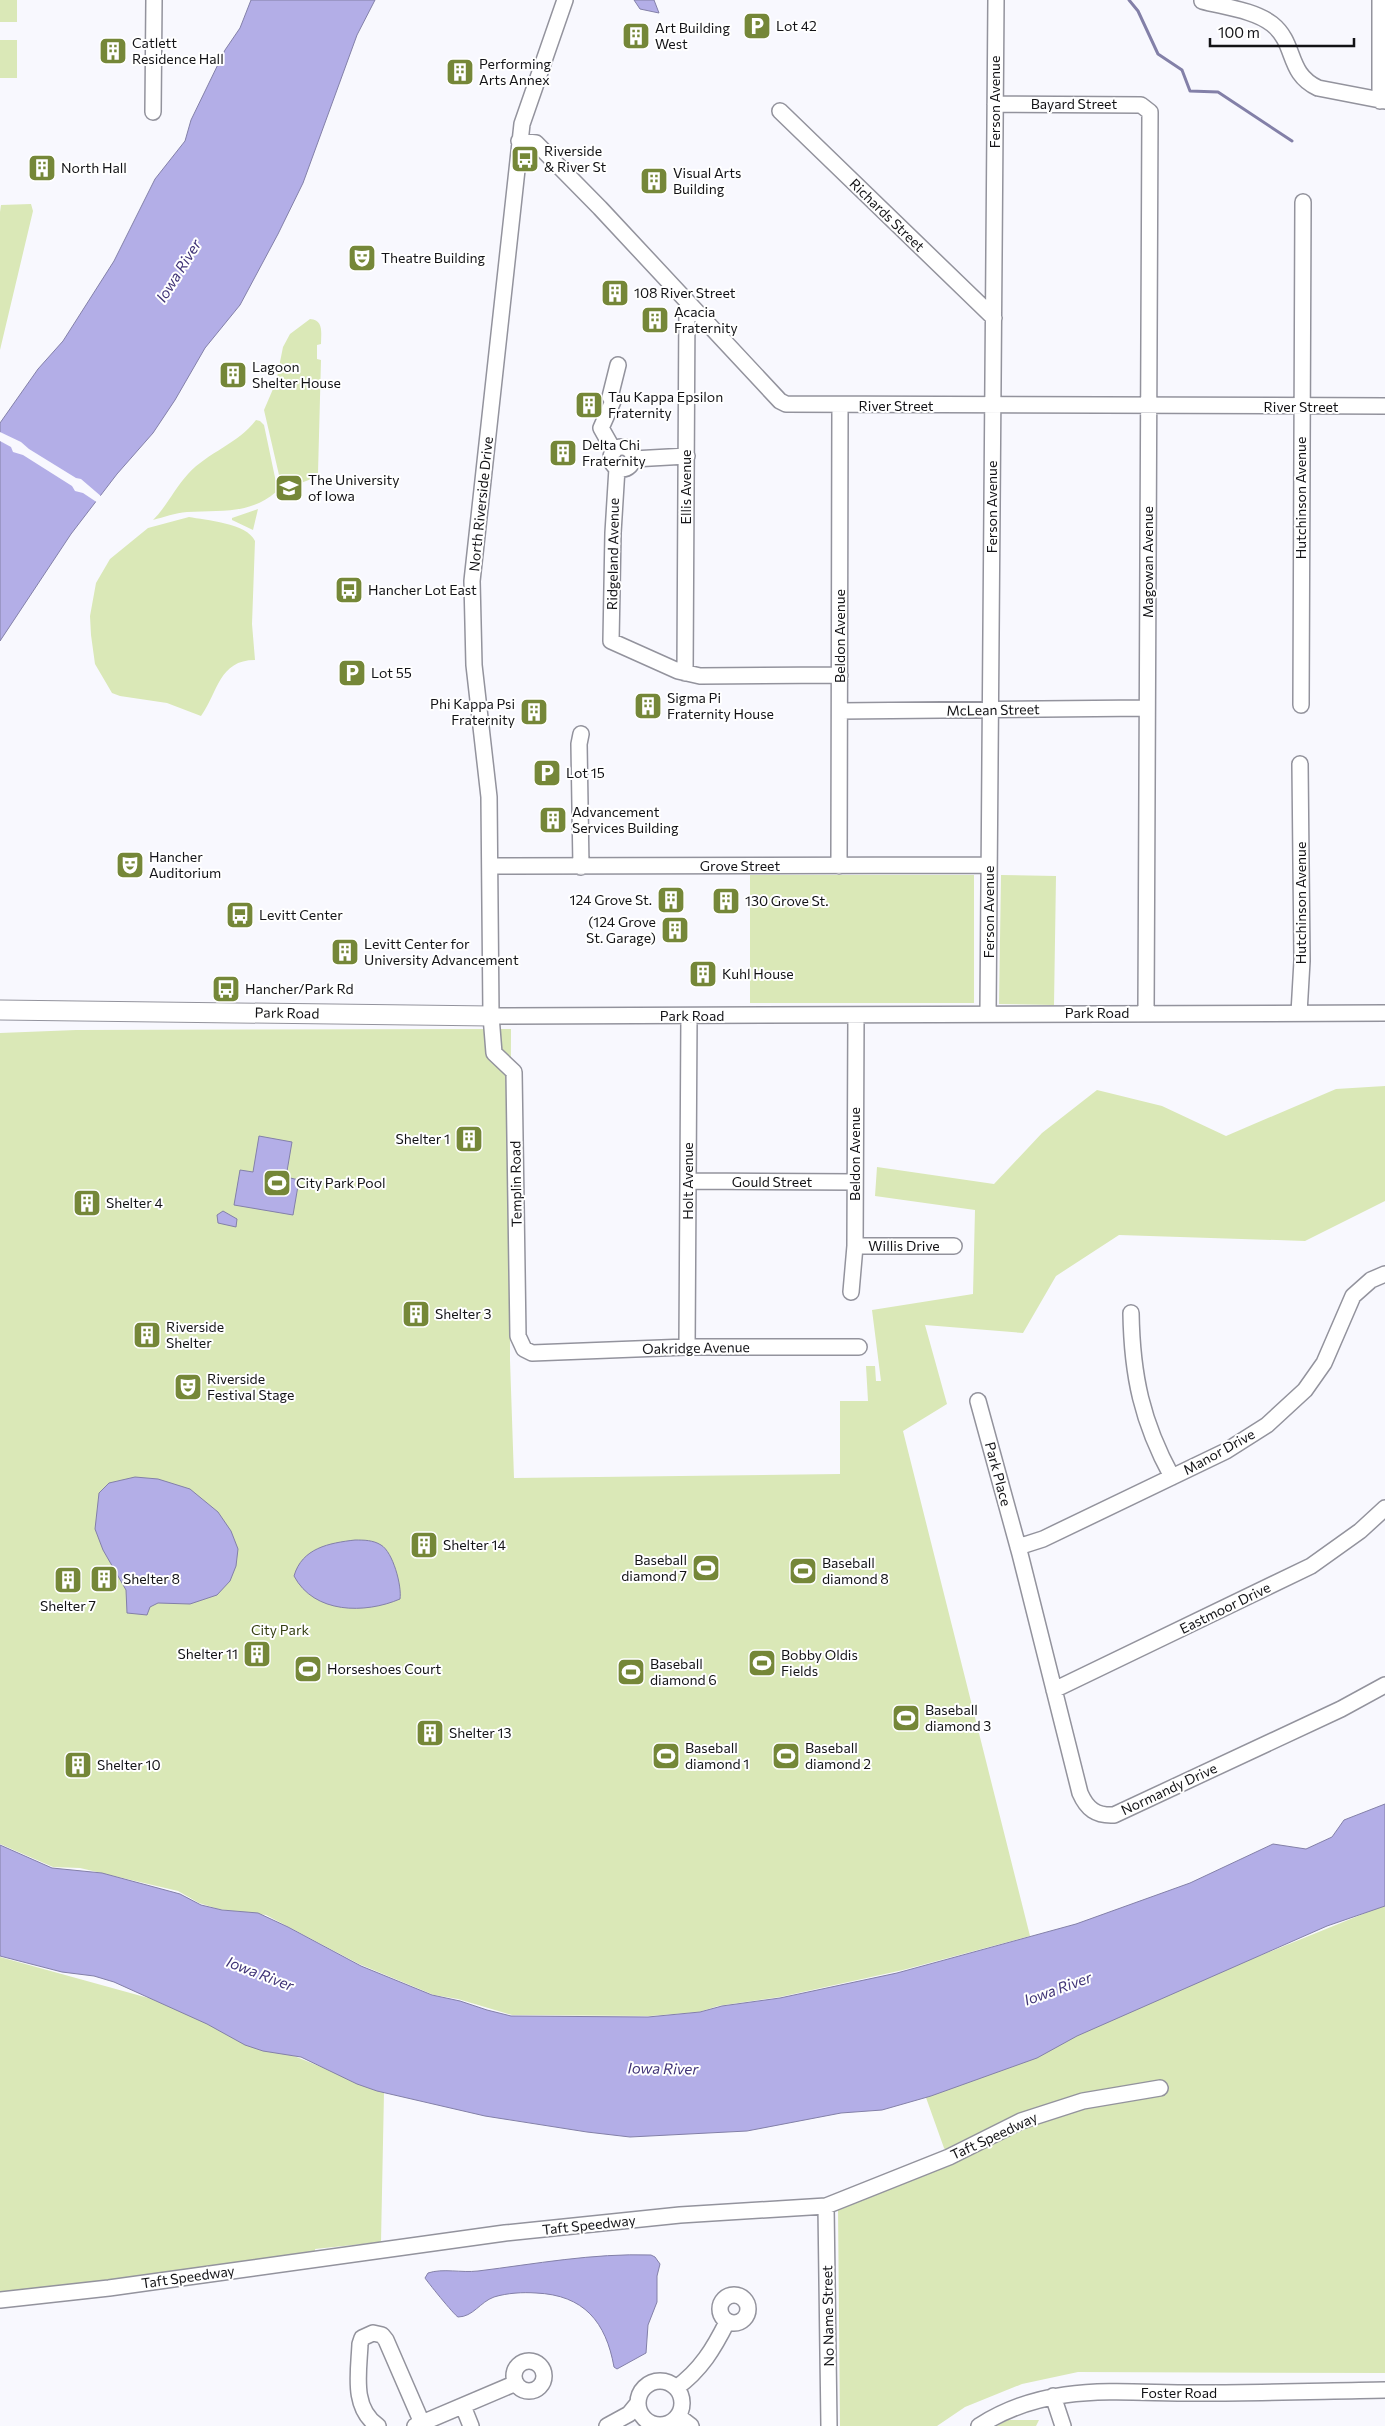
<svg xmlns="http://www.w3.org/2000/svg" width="1385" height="2426" font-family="Commissioner,sans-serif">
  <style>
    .green { fill: #dae8b7 }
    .water { fill: #b3aee7; stroke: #8380a8 }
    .pier { fill: #f8f8fe }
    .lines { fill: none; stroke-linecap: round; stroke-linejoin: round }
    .stream { stroke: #8380a8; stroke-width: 3 }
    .minor-casing { stroke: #93939d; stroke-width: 18 }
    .major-casing { stroke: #93939d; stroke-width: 21 }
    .minor { stroke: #fff; stroke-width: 15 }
    .major { stroke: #fff; stroke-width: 19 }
    .labels { text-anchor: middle; stroke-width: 4; stroke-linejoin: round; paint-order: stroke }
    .poi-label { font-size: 14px; fill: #131316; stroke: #fff; text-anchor: start }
    .street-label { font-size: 14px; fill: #131316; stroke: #fff }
    .park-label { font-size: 14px; fill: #353f13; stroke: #fff }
    .water-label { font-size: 15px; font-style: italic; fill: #403477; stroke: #fff }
  </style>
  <rect width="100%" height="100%" fill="#f8f8fe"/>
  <path class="green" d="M0 0H17V22H0Z
    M0 40H17V78H0Z
    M31 204 33 211 0 350V212L1 205Z
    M310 319C324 320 321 333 321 344L317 345V359L321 360 318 473 314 478 285 489 282 488 264 410 276 382 283 347 290 334Z
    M256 420 260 421 264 425 277 487 276 492C249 515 219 510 187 512 175 513 164 517 153 520 167 506 175 488 188 474 208 452 238 444 256 420Z
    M258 509 253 530 232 520V518Z
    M189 517C205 520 247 523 255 541L252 624 255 660C219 660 218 692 201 716L167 703 120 696 112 693 95 664 91 635 90 616 96 583 110 559 148 528Z
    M750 875H974V1003H750Z
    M1001 875 1056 876 1054 1005 999 1004Z
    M511 1029 510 1360 514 1478 840 1474V1401H868L866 1366H875L876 1381H881L872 1310 973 1294 975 1210 875 1196 877 1167 994 1184 1042 1133 1097 1090 1162 1106 1226 1136 1336 1089 1385 1086V1201L1305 1241 1119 1235 1056 1276 1023 1333 925 1325 947 1404 903 1431 1030 1936 903 1970 780 1997 718 2006 699 2012 650 2016 512 2015 458 1999 434 1995 359 1964 266 1915 218 1909 199 1903 178 1891 80 1868 53 1867 0 1844V1033L76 1030Z
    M1385 1905V2373L1078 2372 1022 2384 965 2407 937 2426H840L838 2209 953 2162 944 2148 924 2092Z
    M0 1957 152 1999 384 2092 381 2242 315 2249V2252L153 2276 0 2293Z
    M1008 2420H1039L1036 2426H997Z"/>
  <path class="water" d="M251 0H375L357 35 303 183 278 234 240 305 205 348 175 400 153 433 117 474 71 534 0 641V423L38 369 63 341 114 261 155 179 185 141 191 120 225 50 240 28Z
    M634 0H654L659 13 640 9Z
    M259 1136 292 1142 286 1177 299 1180 293 1215 234 1205 240 1170 253 1172Z
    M223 1211 237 1219 236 1227 218 1223 217 1215Z
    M135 1477 158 1479 190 1489 218 1512 231 1531 238 1549 236 1566 230 1581 217 1595 190 1604 158 1603 150 1607 147 1615 127 1613 126 1590 103 1550 95 1529 99 1493 109 1483Z
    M355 1540C364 1540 373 1540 381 1545 393 1552 402 1586 400 1599 365 1614 314 1614 294 1576 302 1548 329 1543 355 1540Z
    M1385 1804V1906L1327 1926 1077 2036 1037 2058 931 2096 882 2110 841 2113 747 2131 630 2137 587 2132 485 2116 377 2091 357 2084 301 2057 263 2051 245 2045 207 2024 114 1982 94 1976 62 1972 0 1956V1845L52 1868 102 1873 180 1894 201 1905 222 1910 258 1913 288 1927 361 1966 432 1995 460 2001 487 2010 511 2016 648 2017 700 2012 722 2006 780 1998 897 1973 1076 1924 1190 1883 1273 1844 1306 1849 1332 1837 1344 1820Z
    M651 2255 655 2257 660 2264 657 2276V2302L648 2325 646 2353 617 2369 614 2367C606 2322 584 2295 536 2293 523 2292 507 2293 494 2297 480 2302 473 2317 458 2317 454 2315 426 2280 425 2278L428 2273C443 2268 461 2273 478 2271 535 2264 593 2253 651 2255Z"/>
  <path class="pier" d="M0 432 21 442 29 449 76 478 81 479 102 497 98 503 83 493 75 491 72 486 23 455 13 452 11 447 0 441Z"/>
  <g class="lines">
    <path class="stream" d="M1129 0 1138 11 1158 54 1182 70 1190 91 1218 92 1292 141"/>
    <defs>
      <path id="minor" d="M565 0 522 124 472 581 474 665 489 797 491 1016 494 1053 514 1072 518 1336 524 1349 532 1353 687 1347H859
        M1202 1C1224 7 1254 10 1272 24 1297 44 1286 73 1318 88L1385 101
        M1380 101V0
        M995 104 1141 105 1150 112 1146 1013
        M780 111 994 318
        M153 112 154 0
        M519 141 536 143 600 208 780 401 786 404 1385 406
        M611 458a11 11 0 1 1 22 0a11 11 0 1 1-22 0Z
        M614 451 601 428 613 401 610 397 618 365
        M633 459 687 456
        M617 468 613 533 611 641 678 671 700 676 840 675
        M685 673 687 301
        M1301 705 1303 202
        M840 711 1147 708
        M490 866 989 865
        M839 866 840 406
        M581 867 579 744 581 734
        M1299 1013 1302 961 1300 764
        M988 1014 996 0
        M491 1016 1385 1013
        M688 1181 855 1182
        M855 1246H954
        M851 1292 855 1246 856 1015
        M1131 1313C1132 1376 1142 1422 1172 1477
        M687 1347 689 1016
        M978 1401 1020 1554 1080 1793C1087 1809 1096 1816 1114 1815L1341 1709 1385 1685
        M1018 1547 1043 1539 1226 1451 1267 1425 1305 1390 1324 1363 1353 1296 1371 1280 1385 1274
        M1054 1690 1311 1566 1360 1531 1385 1508
        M826 2206 829 2426
        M720 2309a14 14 0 1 1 28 0a14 14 0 1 1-28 0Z
        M0 2300 109 2288 505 2233 680 2215 826 2206 949 2157 1021 2121 1083 2101 1160 2088
        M514 2376a15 15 0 1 1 30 0a15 15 0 1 1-30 0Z
        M638 2403a22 22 0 1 1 44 0a22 22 0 1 1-44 0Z
        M676 2388C701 2370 714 2348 727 2322
        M1053 2396 1063 2426
        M463 2406 471 2426
        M678 2416 691 2426
        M378 2426C351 2408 359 2371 360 2344L362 2338 373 2333 382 2335 386 2340 422 2423
        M415 2426 516 2383
        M607 2426 629 2414 638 2403
        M979 2426C1051 2380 1122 2394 1203 2393 1264 2393 1324 2391 1385 2390"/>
      <path id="major" d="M0 1010 491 1016"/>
    </defs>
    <use href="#minor" class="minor-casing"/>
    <use href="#major" class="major-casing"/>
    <use href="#minor" class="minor"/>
    <use href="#major" class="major"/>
  </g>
  <defs>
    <symbol id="parking-square" viewBox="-11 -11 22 22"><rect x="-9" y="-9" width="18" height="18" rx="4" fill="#758738" stroke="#fff"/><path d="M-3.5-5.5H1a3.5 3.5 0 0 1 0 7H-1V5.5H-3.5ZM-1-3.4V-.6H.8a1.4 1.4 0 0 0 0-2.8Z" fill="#fff"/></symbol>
    <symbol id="building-square" viewBox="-11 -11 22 22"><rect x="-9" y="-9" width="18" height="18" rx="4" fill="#758738" stroke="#fff"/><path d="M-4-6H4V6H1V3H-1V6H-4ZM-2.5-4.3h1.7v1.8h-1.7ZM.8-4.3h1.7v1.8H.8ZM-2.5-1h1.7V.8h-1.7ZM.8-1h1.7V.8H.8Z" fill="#fff"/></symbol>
    <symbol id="bus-square" viewBox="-11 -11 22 22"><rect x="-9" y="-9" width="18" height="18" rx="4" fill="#758738" stroke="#fff"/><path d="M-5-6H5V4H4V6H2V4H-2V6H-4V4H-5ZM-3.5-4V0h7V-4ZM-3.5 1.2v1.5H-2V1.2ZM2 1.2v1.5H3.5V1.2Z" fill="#fff"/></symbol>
    <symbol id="theatre-square" viewBox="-11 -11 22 22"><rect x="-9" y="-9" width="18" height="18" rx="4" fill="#758738" stroke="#fff"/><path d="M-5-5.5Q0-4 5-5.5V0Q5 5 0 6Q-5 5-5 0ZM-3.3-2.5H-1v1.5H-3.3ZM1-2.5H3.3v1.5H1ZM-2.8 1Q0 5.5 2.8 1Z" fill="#fff"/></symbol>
    <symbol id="university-square" viewBox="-11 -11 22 22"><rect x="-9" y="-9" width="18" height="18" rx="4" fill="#758738" stroke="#fff"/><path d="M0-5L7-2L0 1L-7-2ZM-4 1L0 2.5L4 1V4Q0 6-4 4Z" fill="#fff"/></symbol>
    <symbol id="stadium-square" viewBox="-11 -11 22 22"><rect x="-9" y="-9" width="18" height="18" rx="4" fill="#758738" stroke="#fff"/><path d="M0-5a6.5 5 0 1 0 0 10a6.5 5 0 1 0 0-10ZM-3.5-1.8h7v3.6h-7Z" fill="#fff"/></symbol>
  </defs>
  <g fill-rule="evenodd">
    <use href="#parking-square" x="741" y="10" width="32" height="32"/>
    <use href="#building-square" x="620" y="20" width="32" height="32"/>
    <use href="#building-square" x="97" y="35" width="32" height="32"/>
    <use href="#building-square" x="444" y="56" width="32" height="32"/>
    <use href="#bus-square" x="509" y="143" width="32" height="32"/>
    <use href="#building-square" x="26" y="152" width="32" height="32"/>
    <use href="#building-square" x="638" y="165" width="32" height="32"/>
    <use href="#theatre-square" x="346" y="242" width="32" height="32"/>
    <use href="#building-square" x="599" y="277" width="32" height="32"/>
    <use href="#building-square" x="639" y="304" width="32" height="32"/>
    <use href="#building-square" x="217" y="359" width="32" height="32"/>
    <use href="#building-square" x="573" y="389" width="32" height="32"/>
    <use href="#building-square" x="547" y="437" width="32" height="32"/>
    <use href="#university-square" x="273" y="472" width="32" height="32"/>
    <use href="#bus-square" x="333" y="574" width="32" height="32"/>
    <use href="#parking-square" x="336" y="657" width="32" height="32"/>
    <use href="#building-square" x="632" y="690" width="32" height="32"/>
    <use href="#building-square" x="518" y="696" width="32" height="32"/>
    <use href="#parking-square" x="531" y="757" width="32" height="32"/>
    <use href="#building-square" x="537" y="804" width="32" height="32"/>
    <use href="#theatre-square" x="114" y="849" width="32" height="32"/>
    <use href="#building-square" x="655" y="884" width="32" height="32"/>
    <use href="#building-square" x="710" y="885" width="32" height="32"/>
    <use href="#bus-square" x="224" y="899" width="32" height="32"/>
    <use href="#building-square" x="659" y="914" width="32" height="32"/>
    <use href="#building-square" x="329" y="936" width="32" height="32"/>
    <use href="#building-square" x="687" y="958" width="32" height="32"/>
    <use href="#bus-square" x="210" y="973" width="32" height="32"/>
    <use href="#building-square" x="453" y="1123" width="32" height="32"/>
    <use href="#stadium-square" x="261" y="1167" width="32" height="32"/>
    <use href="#building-square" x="71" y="1187" width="32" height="32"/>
    <use href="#building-square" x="400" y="1298" width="32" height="32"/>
    <use href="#building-square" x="131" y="1319" width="32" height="32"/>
    <use href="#theatre-square" x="172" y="1371" width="32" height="32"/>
    <use href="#building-square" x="408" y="1529" width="32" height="32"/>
    <use href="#stadium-square" x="690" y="1552" width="32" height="32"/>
    <use href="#stadium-square" x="787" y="1555" width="32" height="32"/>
    <use href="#building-square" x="88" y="1563" width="32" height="32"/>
    <use href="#building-square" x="52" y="1564" width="32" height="32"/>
    <use href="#building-square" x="241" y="1638" width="32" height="32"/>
    <use href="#stadium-square" x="746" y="1647" width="32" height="32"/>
    <use href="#stadium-square" x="292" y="1653" width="32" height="32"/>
    <use href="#stadium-square" x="615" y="1656" width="32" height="32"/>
    <use href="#stadium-square" x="890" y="1702" width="32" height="32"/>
    <use href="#building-square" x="414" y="1717" width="32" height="32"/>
    <use href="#stadium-square" x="650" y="1740" width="32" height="32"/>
    <use href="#stadium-square" x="770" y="1740" width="32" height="32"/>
    <use href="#building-square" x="62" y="1749" width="32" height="32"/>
  </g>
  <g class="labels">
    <g class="poi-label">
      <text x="776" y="31">Lot 42</text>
      <text x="655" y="33">Art Building<tspan x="655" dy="16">West</tspan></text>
      <text x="132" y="48">Catlett<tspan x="132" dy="16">Residence Hall</tspan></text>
      <text x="479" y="69">Performing<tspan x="479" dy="16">Arts Annex</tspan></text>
      <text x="544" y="156">Riverside<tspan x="544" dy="16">&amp; River St</tspan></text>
      <text x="61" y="173">North Hall</text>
      <text x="673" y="178">Visual Arts<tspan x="673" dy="16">Building</tspan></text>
      <text x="381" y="263">Theatre Building</text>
      <text x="634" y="298">108 River Street</text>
      <text x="674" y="317">Acacia<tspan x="674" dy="16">Fraternity</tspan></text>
      <text x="252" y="372">Lagoon<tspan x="252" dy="16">Shelter House</tspan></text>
      <text x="608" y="402">Tau Kappa Epsilon<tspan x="608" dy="16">Fraternity</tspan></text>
      <text x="582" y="450">Delta Chi<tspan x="582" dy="16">Fraternity</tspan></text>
      <text x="308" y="485">The University<tspan x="308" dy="16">of Iowa</tspan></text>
      <text x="368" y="595">Hancher Lot East</text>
      <text x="371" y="678">Lot 55</text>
      <text x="667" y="703">Sigma Pi<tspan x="667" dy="16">Fraternity House</tspan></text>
      <text x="515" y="709" text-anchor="end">Phi Kappa Psi<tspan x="515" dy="16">Fraternity</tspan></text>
      <text x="566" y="778">Lot 15</text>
      <text x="572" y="817">Advancement<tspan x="572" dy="16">Services Building</tspan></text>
      <text x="149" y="862">Hancher<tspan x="149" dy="16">Auditorium</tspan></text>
      <text x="652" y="905" text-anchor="end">124 Grove St.</text>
      <text x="745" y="906">130 Grove St.</text>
      <text x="259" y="920">Levitt Center</text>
      <text x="656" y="927" text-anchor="end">(124 Grove<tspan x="656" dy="16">St. Garage)</tspan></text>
      <text x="364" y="949">Levitt Center for<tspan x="364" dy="16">University Advancement</tspan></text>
      <text x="722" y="979">Kuhl House</text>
      <text x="245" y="994">Hancher/Park Rd</text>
      <text x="450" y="1144" text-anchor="end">Shelter 1</text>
      <text x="296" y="1188">City Park Pool</text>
      <text x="106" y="1208">Shelter 4</text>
      <text x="435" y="1319">Shelter 3</text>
      <text x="166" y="1332">Riverside<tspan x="166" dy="16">Shelter</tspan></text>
      <text x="207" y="1384">Riverside<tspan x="207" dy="16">Festival Stage</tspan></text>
      <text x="443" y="1550">Shelter 14</text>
      <text x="687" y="1565" text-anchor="end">Baseball<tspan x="687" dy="16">diamond 7</tspan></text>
      <text x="822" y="1568">Baseball<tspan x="822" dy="16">diamond 8</tspan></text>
      <text x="123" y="1584">Shelter 8</text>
      <text x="68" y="1611" text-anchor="middle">Shelter 7</text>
      <text x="238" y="1659" text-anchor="end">Shelter 11</text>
      <text x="781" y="1660">Bobby Oldis<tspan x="781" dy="16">Fields</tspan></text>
      <text x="650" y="1669">Baseball<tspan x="650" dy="16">diamond 6</tspan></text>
      <text x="327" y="1674">Horseshoes Court</text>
      <text x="925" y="1715">Baseball<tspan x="925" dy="16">diamond 3</tspan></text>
      <text x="449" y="1738">Shelter 13</text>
      <text x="685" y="1753">Baseball<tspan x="685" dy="16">diamond 1</tspan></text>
      <text x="805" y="1753">Baseball<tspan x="805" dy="16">diamond 2</tspan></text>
      <text x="97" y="1770">Shelter 10</text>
    </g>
    <g class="street-label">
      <text transform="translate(995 102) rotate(-90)" y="5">Ferson Avenue</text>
      <text x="1074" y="109">Bayard Street</text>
      <text transform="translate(887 215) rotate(44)" y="5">Richards Street</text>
      <text x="896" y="411">River Street</text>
      <text x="1301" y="412">River Street</text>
      <text transform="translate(686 487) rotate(-90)" y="5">Ellis Avenue</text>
      <text transform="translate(1301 498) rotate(-90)" y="5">Hutchinson Avenue</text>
      <text transform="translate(481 504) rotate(-84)" y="5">North Riverside Drive</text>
      <text transform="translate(992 507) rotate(-90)" y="5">Ferson Avenue</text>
      <text transform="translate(613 554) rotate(-89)" y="5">Ridgeland Avenue</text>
      <text transform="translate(1148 562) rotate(-90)" y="5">Magowan Avenue</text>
      <text transform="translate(840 636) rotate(-90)" y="5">Beldon Avenue</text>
      <text transform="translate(993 710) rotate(-1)" y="5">McLean Street</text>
      <text x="740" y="871">Grove Street</text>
      <text transform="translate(1301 903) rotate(-90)" y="5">Hutchinson Avenue</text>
      <text transform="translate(989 912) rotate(-90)" y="5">Ferson Avenue</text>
      <text transform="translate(287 1013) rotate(1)" y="5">Park Road</text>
      <text x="1097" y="1018">Park Road</text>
      <text x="692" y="1021">Park Road</text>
      <text transform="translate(855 1154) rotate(-90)" y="5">Beldon Avenue</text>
      <text transform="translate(688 1181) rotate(-90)" y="5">Holt Avenue</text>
      <text x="772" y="1187">Gould Street</text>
      <text transform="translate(516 1184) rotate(-91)" y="5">Templin Road</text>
      <text x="904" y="1251">Willis Drive</text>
      <text transform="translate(696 1348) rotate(-1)" y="5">Oakridge Avenue</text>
      <text transform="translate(1219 1452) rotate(-29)" y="5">Manor Drive</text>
      <text transform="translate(998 1474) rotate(75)" y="5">Park Place</text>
      <text transform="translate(1225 1608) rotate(-26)" y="5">Eastmoor Drive</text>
      <text transform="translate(1169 1789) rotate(-25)" y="5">Normandy Drive</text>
      <text transform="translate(994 2136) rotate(-25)" y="5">Taft Speedway</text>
      <text transform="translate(589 2225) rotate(-6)" y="5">Taft Speedway</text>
      <text transform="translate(188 2277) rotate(-8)" y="5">Taft Speedway</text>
      <text transform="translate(828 2316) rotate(-91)" y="5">No Name Street</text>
      <text x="1179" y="2398">Foster Road</text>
    </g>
    <g class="park-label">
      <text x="280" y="1635">City Park</text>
    </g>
    <g class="water-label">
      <text transform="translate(179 271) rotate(-58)" y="5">Iowa River</text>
      <text transform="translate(260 1974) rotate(21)" y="5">Iowa River</text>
      <text transform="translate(1058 1989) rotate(-20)" y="5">Iowa River</text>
      <text transform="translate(663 2069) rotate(1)" y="5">Iowa River</text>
    </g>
  </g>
  <path d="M1210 38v8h144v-8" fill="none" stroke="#131316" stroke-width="2.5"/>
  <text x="1218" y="38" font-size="15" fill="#131316" stroke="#ffffff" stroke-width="4" paint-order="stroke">100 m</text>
</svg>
